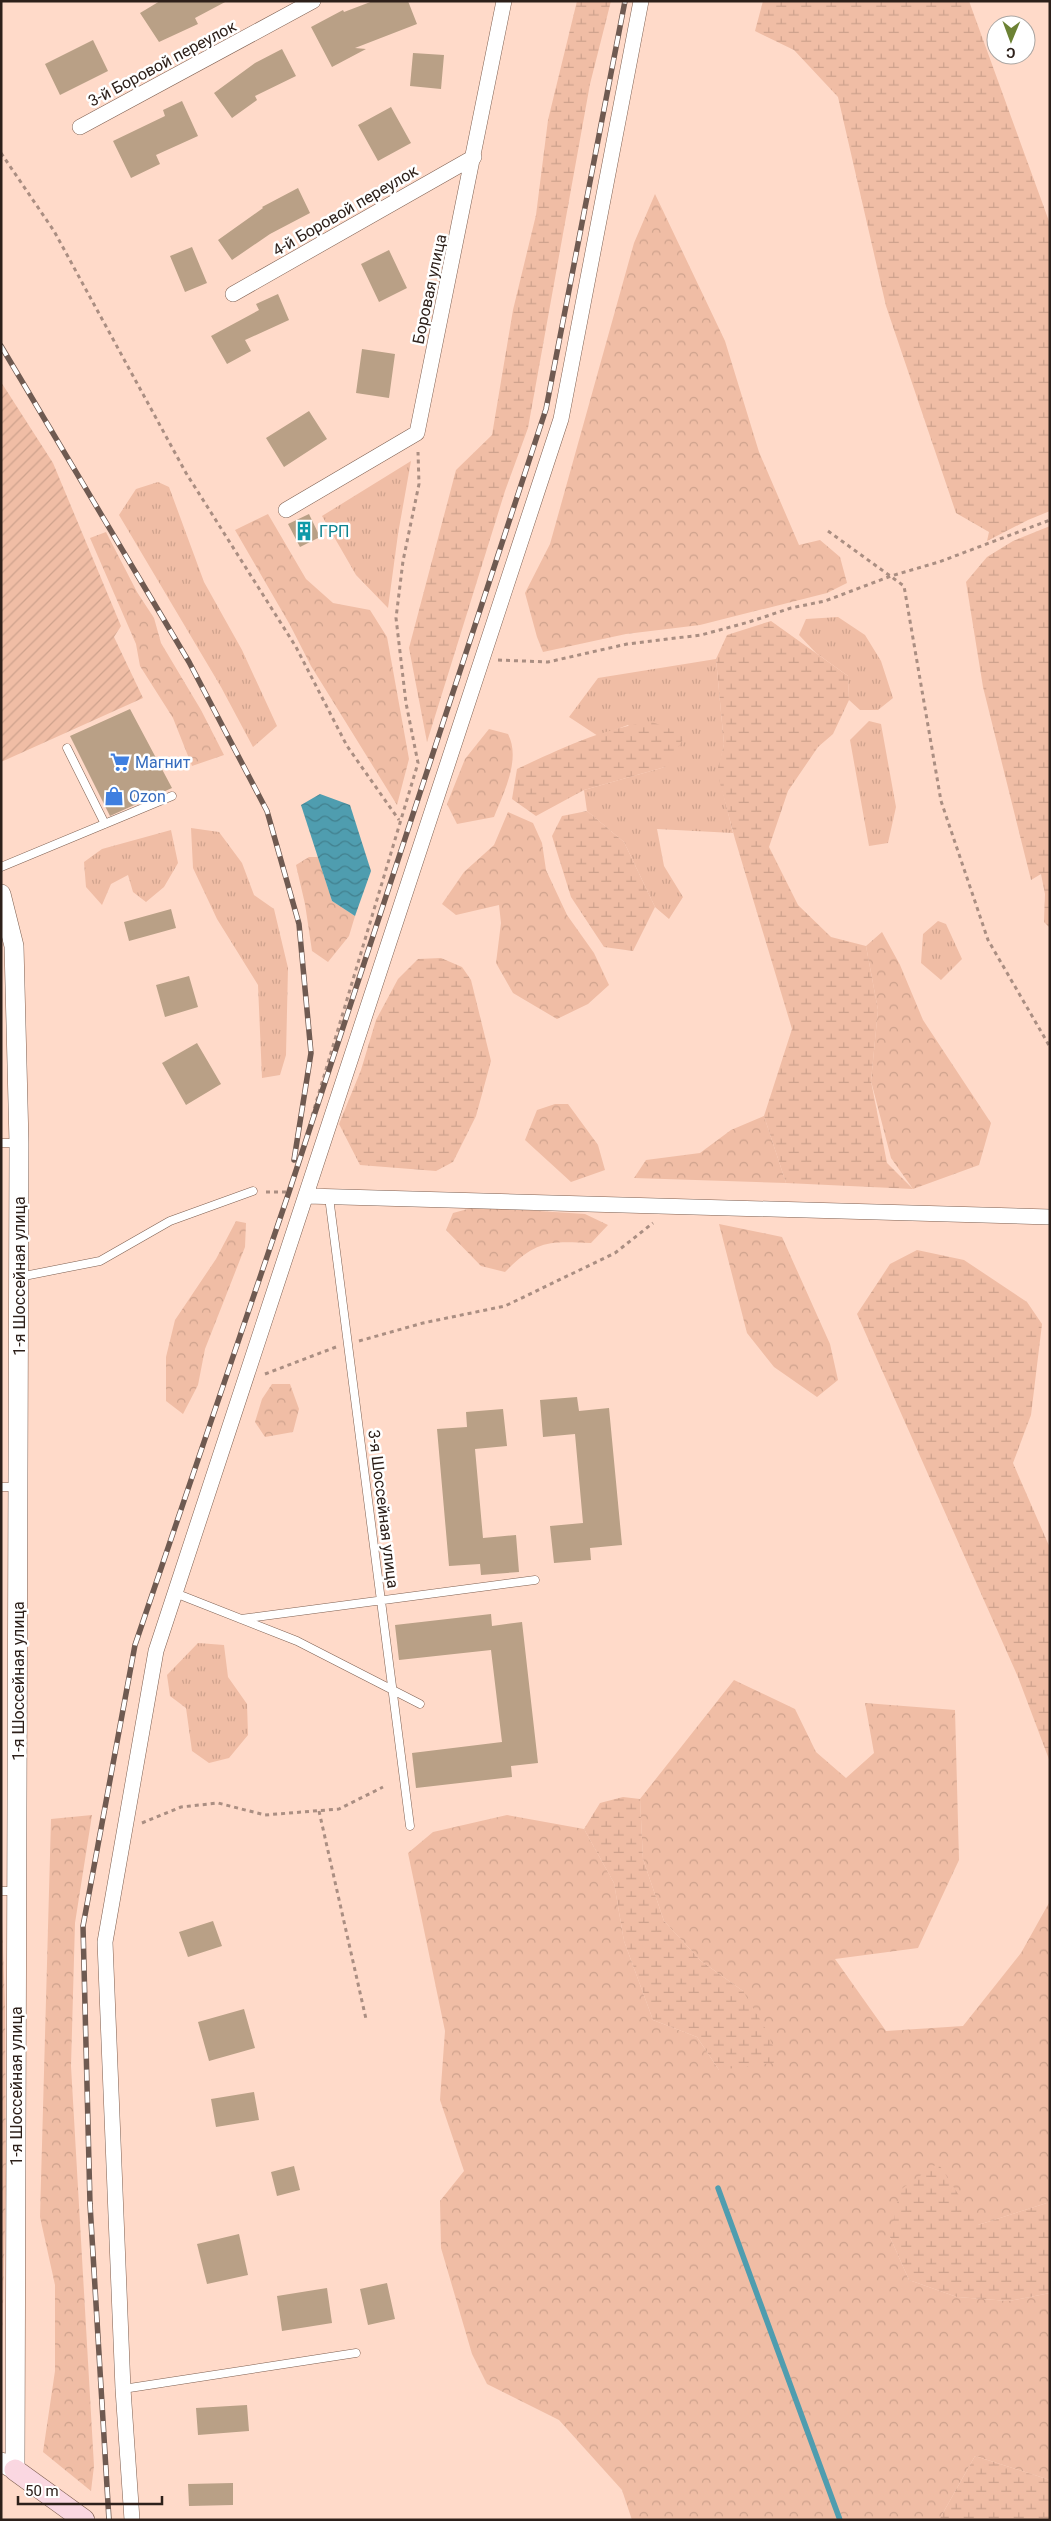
<svg xmlns="http://www.w3.org/2000/svg" width="1051" height="2521" font-family="Roboto,sans-serif">
  <style>
    .grass { fill: url(#grass-tufts) }
    .forest { fill: url(#forest-crowns) }
    .wetland { fill: url(#wetland-marsh) }
    .garden { fill: url(#garden-furrows) }
    .water { fill: url(#water-waves) }
    .lines { fill: none; stroke-linecap: round; stroke-linejoin: round }
    .stream { stroke: #4f9daf; stroke-width: 5.5 }
    .building { fill: #b9a086 }
    .service-casing { stroke: #7e5f50; stroke-width: 9 }
    .minor-casing { stroke: #7e5f50; stroke-width: 16 }
    .tertiary-casing { stroke: #7e5f50; stroke-width: 20 }
    .secondary-casing { stroke: #7e5f50; stroke-width: 22 }
    .path { stroke: #aa8e82; stroke-width: 3; stroke-dasharray: 4 4; stroke-linecap: butt }
    .service { stroke: #fff; stroke-width: 8 }
    .minor { stroke: #fff; stroke-width: 15 }
    .tertiary { stroke: #fff; stroke-width: 19 }
    .secondary { stroke: #fad7e1; stroke-width: 21 }
    .rail-casing { stroke: #6f5a51; stroke-width: 5.5 }
    .rail { stroke: #fff; stroke-width: 4; stroke-dasharray: 11; stroke-linecap: butt }
    .labels { text-anchor: middle; stroke-width: 5; stroke-linejoin: round; paint-order: stroke }
    .street-label { font-size: 16px; fill: #2d201a; stroke: #fff }
    .culture-label { font-size: 16px; fill: #0d838f; stroke: #fff; text-anchor: start }
    .shop-label { font-size: 16px; fill: #366cbe; stroke: #fff; text-anchor: start }
  </style>
  <defs>
    <pattern id="grass-tufts" width="24" height="20" patternUnits="userSpaceOnUse" patternTransform="scale(1.25)"><rect width="24" height="20" fill="#f0bda5"/><path d="M3 7l-1-3M5 7V3M7 7l1-3M15 17l-1-3M17 17v-4M19 17l1-3" fill="none" stroke="#cea28d"/></pattern>
    <pattern id="forest-crowns" width="20" height="18" patternUnits="userSpaceOnUse" patternTransform="scale(1.25)"><rect width="20" height="18" fill="#f0bda5"/><path d="M2 6a3 3 0 1 1 6 0M12 15a3 3 0 1 1 6 0" fill="none" stroke="#cea28d"/></pattern>
    <pattern id="wetland-marsh" width="20" height="14" patternUnits="userSpaceOnUse" patternTransform="scale(1.25)"><rect width="20" height="14" fill="#f0bda5"/><path d="M1 5h8M5 5V1M11 12h8M15 12V8" fill="none" stroke="#cea28d"/></pattern>
    <pattern id="garden-furrows" width="10" height="10" patternUnits="userSpaceOnUse" patternTransform="scale(1.25)"><rect width="10" height="10" fill="#f0bda5"/><path d="M-1 1l2-2M0 10L10 0M9 11l2-2" fill="none" stroke="#cea28d"/></pattern>
    <pattern id="water-waves" width="16" height="10" patternUnits="userSpaceOnUse" patternTransform="scale(1.25)"><rect width="16" height="10" fill="#4f9daf"/><path d="M0 5q4-4 8 0t8 0" fill="none" stroke="#42808e"/></pattern>
  </defs>
  <rect width="100%" height="100%" fill="#ffdac9"/>
  <path class="grass" d="M411 461 398 534 388 608 356 575 322 516Z
    M158 482 169 487 204 582 242 650 277 726 253 747 221 687 119 515 136 489Z
    M838 617 865 635 881 661 893 698 878 710H860L849 700 848 676 816 653 799 635 806 619Z
    M716 659 724 744 718 772 733 833 657 829 664 866 683 897 669 919 655 907 624 842 587 811 584 790 665 767 628 725 598 736 569 717 598 678Z
    M869 721 881 724 896 807 888 843 869 846 850 740Z
    M191 828 219 832 242 863 254 895 274 909 288 968 286 1055 280 1075 262 1078 258 985 217 919 193 868Z
    M171 830 178 863 164 887 146 902 133 892 128 875 111 884 102 905 86 887 84 862 102 849Z
    M938 921 946 924 962 959 941 980 921 963 923 934Z
    M198 1643 224 1645 228 1677 247 1704 248 1735 229 1758 209 1763 192 1751 186 1708 170 1696 167 1675Z"/>
  <path class="forest" d="M655 194 725 341 759 452 799 545 820 540 840 557 847 583 827 593 700 625 626 634 543 652 537 637 525 593 550 544 634 243Z
    M268 514 306 579 333 603 370 610 387 637 409 759 397 805 311 666 290 625 235 530Z
    M106 532 137 592 154 618 161 643 201 710 224 755 192 766 173 718 140 666 136 644 90 538Z
    M489 729 508 734C521 759 504 792 494 817L457 824 447 804 465 759Z
    M508 812 533 823 542 843 546 870 567 915 594 953 609 985 588 1004 557 1019 513 993 496 963 501 923 499 905 456 915 442 904 464 872 494 845Z
    M309 857H318L332 901 355 916 349 936 328 962 312 951 305 904 296 865Z
    M882 932 900 965 923 1020 991 1123 979 1165 913 1189 891 1158 871 1081 878 1010 866 946Z
    M555 1104H568L598 1145 605 1170 571 1182 525 1140 537 1110Z
    M764 1116 786 1183 634 1178 646 1160 700 1153 731 1130Z
    M475 1207 585 1214 608 1225 591 1243C549 1241 536 1240 505 1272L481 1266 446 1230 453 1213Z
    M236 1221 246 1223 245 1247 205 1349 198 1385 183 1414 166 1401V1357L175 1320 216 1259Z
    M719 1224 782 1237 830 1344 838 1380 817 1397 774 1367 747 1333Z
    M272 1384H290L299 1409 293 1432 265 1437 255 1422 262 1399Z
    M734 1680 795 1709 816 1752 846 1778 874 1753 865 1703 955 1710 959 1860 918 1948 835 1959 886 2031 963 2026 1021 1953 1050 1901V2202L978 2225 890 2237 909 2280 957 2297 1009 2301 1050 2293V2480L975 2456 939 2520H632L622 2490 559 2420 487 2384 472 2354 441 2248 440 2201 464 2171 440 2100 445 2031 408 1853 433 1832 507 1815 584 1829 614 1883 624 1941 653 2020 697 2037 719 2070 743 1991 701 1961 664 1921 643 1859 640 1799Z
    M92 1815 75 1923 71 2066 94 2466 91 2491 43 2452 55 2371V2285L40 2217 51 1819Z
    M2 1920 5 2005 6 2180 1 2392Z"/>
  <path class="wetland" d="M577 1H611L590 84 528 428 505 491 427 742 409 648 456 470 492 435 513 310 536 215 548 120Z
    M763 1H969L1050 224V511L1028 520 987 541 989 532 956 513 886 306 838 97 794 50 755 31Z
    M1050 526V928L1044 922 1045 894 1041 874 1031 880 983 687 966 582 987 557 1013 541Z
    M771 621 848 676 849 700 833 734 818 747 788 791 769 847 798 905 831 937 866 946 878 1010 871 1081 887 1163 913 1189 786 1183 764 1116 792 1029 735 839 717 772 724 744 716 659 727 635Z
    M652 722 686 735 665 767 584 790 536 816 512 799 517 769C560 749 605 727 652 722Z
    M587 811 624 842 655 907 633 951 604 947 571 897 552 836 562 816Z
    M441 958 462 967 471 980 491 1061 476 1116 453 1162 436 1171 360 1165 339 1124 361 1070 376 1020 398 979 418 959Z
    M917 1250 964 1260 1027 1302 1042 1324 1031 1415 1013 1463 1050 1548V1762L1018 1677 857 1314 890 1264Z
    M623 1797 640 1799 643 1859 664 1921 701 1961 743 1991 765 2028 780 2062 719 2070 697 2037 653 2020 624 1941 614 1883 584 1829 600 1803Z
    M938 2163 978 2225 1050 2202V2293L1009 2301 957 2297 909 2280 890 2237 900 2190Z
    M975 2456 1050 2480V2520H939Z"/>
  <path class="garden" d="M1 382 53 463 121 626 114 637 143 698 1 762Z"/>
  <path class="water" d="M320 794 350 805 371 871 355 916 332 901 301 805Z"/>
  <g class="lines">
    <path class="stream" d="M718 2188 840 2520"/>
  </g>
  <path class="building" d="M160 1H227L195 18 198 24 159 42 140 13Z
    M373 1H408L417 24 355 48 366 49 332 67 311 27 343 10 344 12Z
    M93 40 108 71 60 95 45 64Z
    M282 49 296 76 255 96 257 100 232 118 214 93 255 63Z
    M413 53 444 55 441 89 410 86Z
    M182 101 198 136 156 155 160 164 131 178 113 141 165 116 163 110Z
    M391 107 411 143 378 161 358 125Z
    M298 188 310 213 270 234 232 260 218 240 263 208 262 207Z
    M192 247 207 283 185 292 170 256Z
    M389 250 407 288 379 302 361 264Z
    M278 294 289 320 245 340 251 351 227 364 211 336 259 310 256 304Z
    M362 349 395 354 389 398 356 393Z
    M309 411 327 439 284 467 266 438Z
    M309 514 320 537 300 547 288 524Z
    M130 709 172 788 110 816 70 736Z
    M171 909 176 928 129 941 124 922Z
    M189 976 198 1007 165 1017 156 985Z
    M197 1043 221 1084 186 1105 162 1063Z
    M577 1397 579 1411 609 1408 622 1545 590 1548 591 1560 554 1563 550 1526 583 1523 575 1434 543 1437 540 1400Z
    M503 1409 507 1446 475 1449 483 1538 516 1535 519 1572 481 1575 480 1564 449 1566 437 1429 467 1427 466 1412Z
    M491 1614 492 1626 522 1622 538 1763 511 1766 512 1777 416 1788 412 1753 502 1742 491 1650 399 1660 395 1625Z
    M213 1921 222 1946 188 1957 179 1932Z
    M244 2009 255 2048 209 2061 198 2022Z
    M254 2092 259 2120 216 2127 211 2099Z
    M294 2166 300 2190 277 2196 271 2172Z
    M239 2234 248 2275 207 2284 197 2244Z
    M387 2283 395 2319 368 2325 360 2289Z
    M327 2288 332 2323 282 2331 277 2296Z
    M247 2405 249 2431 198 2435 196 2408Z
    M233 2483V2505L189 2506 188 2484Z"/>
  <g class="lines">
    <defs>
      <path id="service" d="M67 748 105 824
        M1 867 172 796
        M1 1143H19
        M329 1197 410 1826
        M19 1277 100 1261 170 1221 253 1191
        M1 1487H17
        M175 1593 297 1641 420 1704
        M241 1619 535 1580
        M1 1891H17
        M123 2389 356 2353"/>
      <path id="minor" d="M80 127 313 1
        M233 294 474 157
        M286 510 417 433 504 1
        M307 1196 1050 1217
        M132 2520 123 2389 105 1942 156 1651 561 419 641 1"/>
      <path id="tertiary" d="M1 894 14 946 19 1143 15 2470 1 2462"/>
      <path id="secondary" d="M15 2470 84 2520"/>
    </defs>
    <use href="#service" class="service-casing"/>
    <use href="#minor" class="minor-casing"/>
    <use href="#tertiary" class="tertiary-casing"/>
    <use href="#secondary" class="secondary-casing"/>
    <path class="path" d="M1 153 54 231 186 473 296 647 347 746 399 820
      M828 531 904 586 941 801 988 940 1050 1047
      M498 660 548 662 627 644 701 635 749 622 791 608 825 601 891 576 939 562 1050 520
      M312 1116 418 763 406 703 396 618 403 561 419 484 418 452
      M266 1192H290
      M359 1341 423 1323 505 1306 615 1253 653 1223
      M265 1374 336 1347
      M319 1811 366 2019
      M142 1823 181 1807 218 1803 265 1815 339 1809 383 1787"/>
    <use href="#service" class="service"/>
    <use href="#minor" class="minor"/>
    <use href="#tertiary" class="tertiary"/>
    <use href="#secondary" class="secondary"/>
    <defs>
      <path id="rail" d="M1 346 189 662 267 811 299 924 311 1053 294 1160
        M109 2520 90 2204 83 1926 135 1645 289 1192 546 409 625 1"/>
    </defs>
    <use href="#rail" class="rail-casing"/>
    <use href="#rail" class="rail"/>
  </g>
  <defs>
    <symbol id="building-bare" viewBox="-9 -9 18 18"><path d="M-4-6H4V6H1V3H-1V6H-4ZM-2.5-4.3h1.7v1.8h-1.7ZM.8-4.3h1.7v1.8H.8ZM-2.5-1h1.7V.8h-1.7ZM.8-1h1.7V.8H.8Z" fill="#0f9aa8" stroke="#fff" stroke-width="2.5" paint-order="stroke"/></symbol>
    <symbol id="supermarket-bare" viewBox="-9 -9 18 18"><path d="M-6-5.5h2.5l.6 2H6L4.5 2H-2.5L-4.4-4H-6ZM-1.5 3.2a1.3 1.3 0 1 0 .1 0ZM3 3.2a1.3 1.3 0 1 0 .1 0Z" fill="#3f7fe0" stroke="#fff" stroke-width="2.5" paint-order="stroke"/></symbol>
    <symbol id="shop-bare" viewBox="-9 -9 18 18"><path d="M-5-2.5h2.3a2.7 3.5 0 0 1 5.4 0H5L5.5 6h-11ZM-1.5-2.5h3a1.5 2.3 0 0 0-3 0Z" fill="#3f7fe0" stroke="#fff" stroke-width="2.5" paint-order="stroke"/></symbol>
  </defs>
  <g fill-rule="evenodd">
    <use href="#building-bare" x="290" y="517" width="28" height="28"/>
    <use href="#supermarket-bare" x="106" y="748" width="28" height="28"/>
    <use href="#shop-bare" x="100" y="782" width="28" height="28"/>
  </g>
  <g class="labels">
    <g class="street-label">
      <text transform="translate(162 63) rotate(-28)" y="6">3-й Боровой переулок</text>
      <text transform="translate(345 210) rotate(-30)" y="6">4-й Боровой переулок</text>
      <text transform="translate(429 289) rotate(-78)" y="6">Боровая улица</text>
      <text transform="translate(19 1276) rotate(-90)" y="6">1-я Шоссейная улица</text>
      <text transform="translate(384 1509) rotate(83)" y="6">3-я Шоссейная улица</text>
      <text transform="translate(18 1681) rotate(-90)" y="6">1-я Шоссейная улица</text>
      <text transform="translate(16 2086) rotate(-90)" y="6">1-я Шоссейная улица</text>
    </g>
    <g class="culture-label">
      <text x="319" y="537">ГРП</text>
    </g>
    <g class="shop-label">
      <text x="135" y="768">Магнит</text>
      <text x="129" y="802">Ozon</text>
    </g>
  </g>
  <rect width="1051" height="2521" fill="none" stroke="#2d201a" stroke-width="5"/>
  <g transform="translate(1011 40) rotate(181)"><circle r="24" fill="#ffffff" stroke="#aba6a3"/>
  <path d="M0-4L9 19L0 12L-9 19Z" fill="#6c8234"/>
  <text y="-8" font-size="14" font-weight="bold" text-anchor="middle" fill="#2d201a">С</text>
  </g>
  <path d="M18 2496v8h144v-8" fill="none" stroke="#2d201a" stroke-width="2.5"/>
  <text x="25" y="2496" font-size="15" fill="#2d201a" stroke="#ffffff" stroke-width="4" paint-order="stroke">50 m</text>
</svg>
